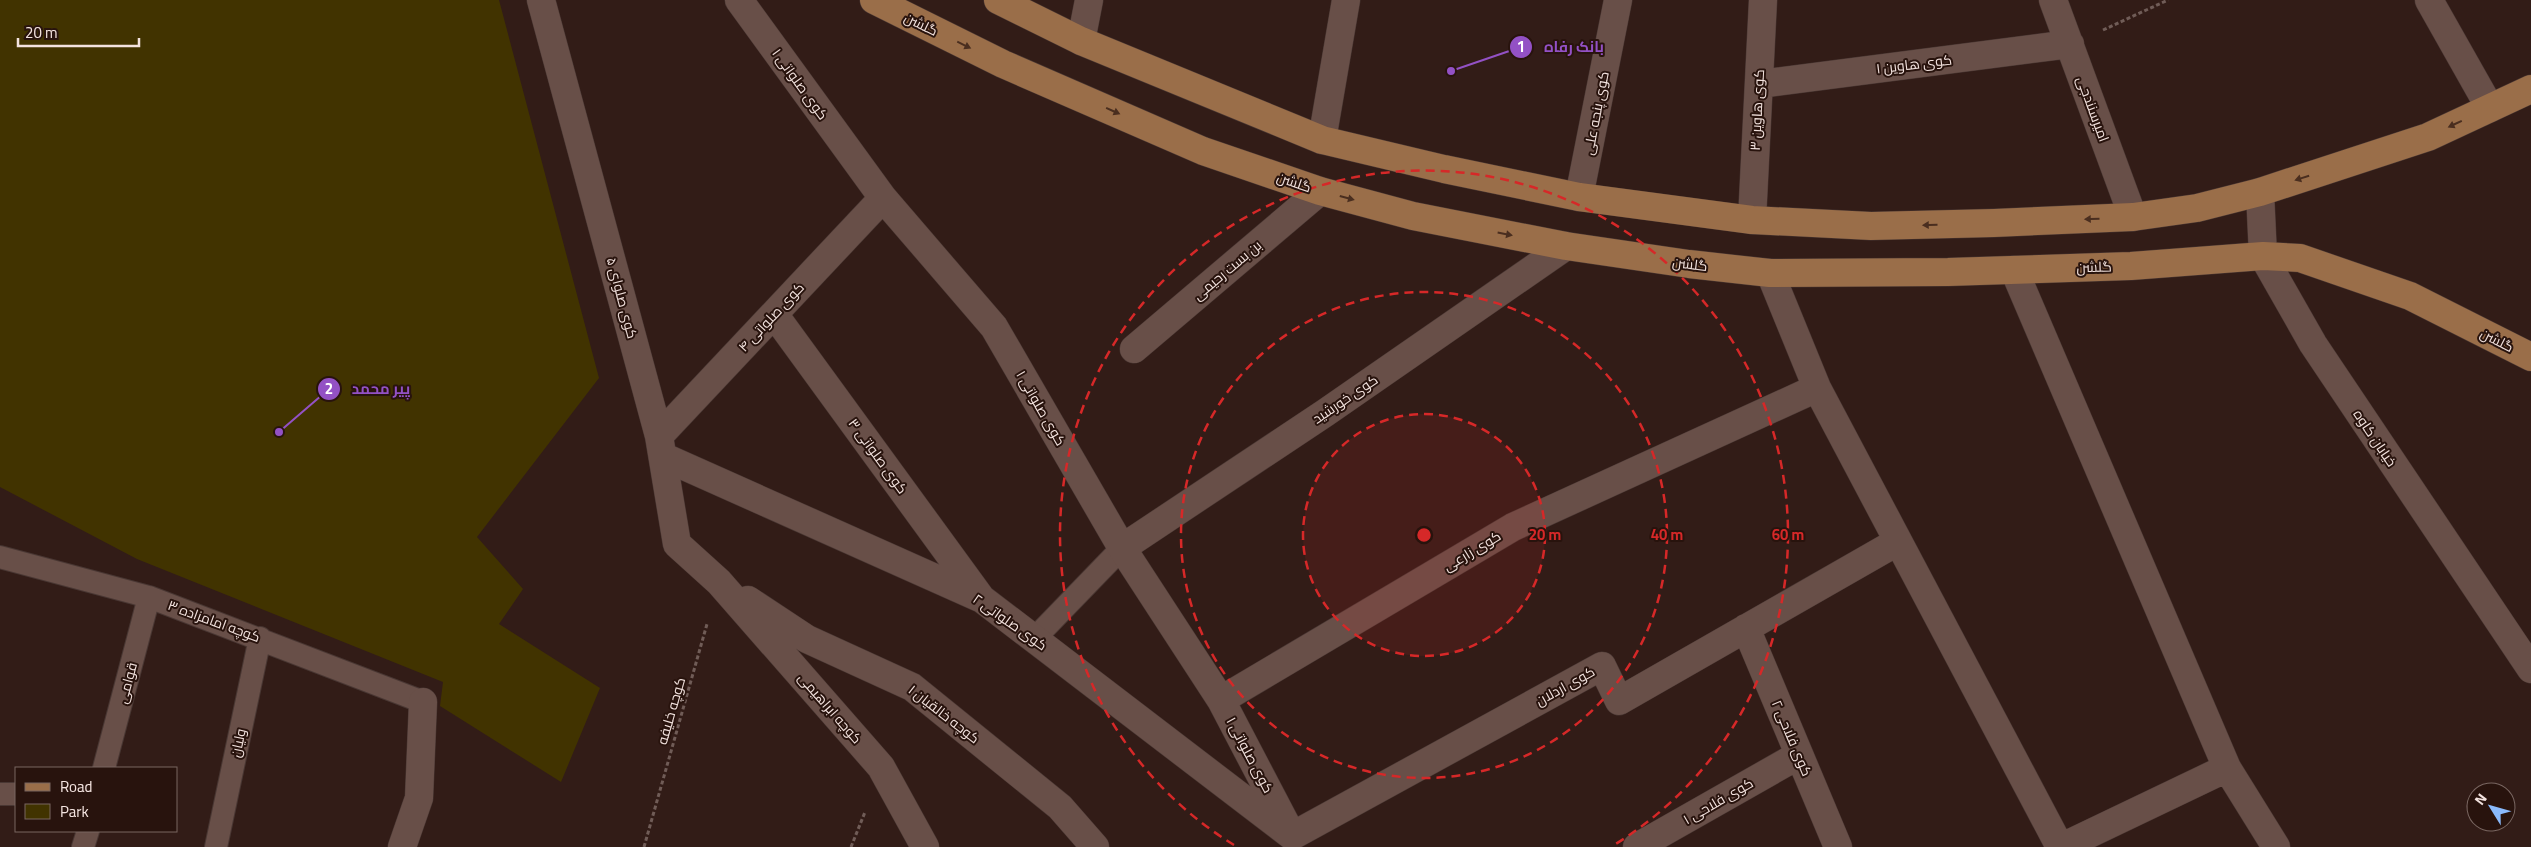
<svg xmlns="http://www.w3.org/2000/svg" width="2531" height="847" font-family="Georgia,Cairo,serif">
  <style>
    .green { fill: #413300 }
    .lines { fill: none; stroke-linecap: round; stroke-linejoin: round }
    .service-casing { stroke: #493733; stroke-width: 24 }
    .minor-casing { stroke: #493733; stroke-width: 29 }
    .tertiary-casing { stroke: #493733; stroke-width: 29 }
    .primary-casing { stroke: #493733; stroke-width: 29 }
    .path { stroke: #705c57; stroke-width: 3; stroke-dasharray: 4 2.5; stroke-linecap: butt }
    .service { stroke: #684f48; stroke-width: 22 }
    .minor { stroke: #684f48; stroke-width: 28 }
    .tertiary { stroke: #684f48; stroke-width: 28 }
    .primary { stroke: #9a6e49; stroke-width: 28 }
    .oneway { fill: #4a2e1f }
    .ring { fill: none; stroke: #d62828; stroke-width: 2.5; stroke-dasharray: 9 6 }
    .labels { text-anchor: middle; stroke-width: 4; stroke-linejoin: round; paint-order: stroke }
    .street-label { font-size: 14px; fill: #f3e3df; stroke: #28130d }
    .centre { fill: #d62828; stroke: #28130d; stroke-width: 2.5 }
    .ring-label { font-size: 15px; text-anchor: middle; font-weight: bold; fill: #d62828; stroke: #28130d; stroke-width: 4; stroke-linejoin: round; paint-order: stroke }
    .leader { fill: none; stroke: #9351c5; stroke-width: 2 }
    .callout-dot { fill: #9351c5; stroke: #28130d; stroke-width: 2 }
    .mark-label { font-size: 15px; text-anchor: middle; font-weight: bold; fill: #fff }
    .callout-label { font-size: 15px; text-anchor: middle; font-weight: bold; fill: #9351c5; stroke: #28130d; stroke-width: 4; stroke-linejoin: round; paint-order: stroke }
  </style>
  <rect width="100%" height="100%" fill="#321c17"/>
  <path class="green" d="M0 0H499L599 378 477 537 523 589 499 624 600 688 561 782 440 706 443 682 137 559 0 487Z"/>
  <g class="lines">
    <defs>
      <path id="service" d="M0 557 149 597 423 702
        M1035 638 1122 548
        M104 768 149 597
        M0 794H16
        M83 847 88 831
        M216 847 260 638"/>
      <path id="minor" d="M541 0 659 436 677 544 719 582 881 767 925 847
        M739 0 883 198 994 327 1122 548 1221 700 1288 828
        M2053 0 2133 217
        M2429 0 2490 108
        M1081 41 1089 0
        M1759 84 2070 44
        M1322 140 1346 0
        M1579 197 1618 0
        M1752 220 1763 0
        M2014 270 2227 768 2062 847
        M1770 273 1817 388 2060 847
        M774 314 981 598
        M1134 349 1320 191
        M659 436 883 198
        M664 457 982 599 1292 836 1602 666 1619 701 1897 542
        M1122 548 1325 413 1566 246
        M748 600 807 639 912 687 1060 807 1095 847
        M1746 628 1838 847
        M1221 700 1513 527 1817 388
        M2227 768 2276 847
        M402 847 419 798 423 702
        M1637 847 1799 755"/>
      <path id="tertiary" d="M2260 192 2263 256 2313 344 2531 669"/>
      <path id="primary" d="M874 0 1003 64 1203 151 1320 191 1413 216 1566 246 1689 264 1770 273 1948 272 2131 266 2263 256 2300 258 2410 296 2531 357
        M998 0 1081 41 1322 140 1444 169 1579 197 1752 220 1871 226 1994 223 2133 217 2197 208 2260 192 2428 137 2531 89"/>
    </defs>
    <use href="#service" class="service-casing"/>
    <use href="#minor" class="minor-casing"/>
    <use href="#tertiary" class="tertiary-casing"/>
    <use href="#primary" class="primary-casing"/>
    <path class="path" d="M2103 30 2168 0
      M644 847 707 624
      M851 847 865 812"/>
    <use href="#service" class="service"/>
    <use href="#minor" class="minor"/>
    <use href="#tertiary" class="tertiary"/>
    <use href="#primary" class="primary"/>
  </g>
  <defs><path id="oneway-solid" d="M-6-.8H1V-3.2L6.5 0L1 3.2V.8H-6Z" transform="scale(1.25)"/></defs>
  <g class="oneway">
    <use href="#oneway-solid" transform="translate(964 45) rotate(26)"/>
    <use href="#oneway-solid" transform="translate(1113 111) rotate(24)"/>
    <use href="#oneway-solid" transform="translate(2455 124) rotate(155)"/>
    <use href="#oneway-solid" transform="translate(2302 178) rotate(162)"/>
    <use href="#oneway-solid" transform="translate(1347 198) rotate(15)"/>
    <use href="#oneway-solid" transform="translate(2092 219) rotate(178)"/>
    <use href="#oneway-solid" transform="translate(1930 225) rotate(179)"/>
    <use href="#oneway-solid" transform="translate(1505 234) rotate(11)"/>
  </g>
  <circle cx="1424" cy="535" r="121" fill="#d62828" fill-opacity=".12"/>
  <g class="ring">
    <circle cx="1424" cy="535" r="121"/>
    <circle cx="1424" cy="535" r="243"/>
    <path d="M1234 845A364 364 0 1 1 1614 845"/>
  </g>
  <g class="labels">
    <g class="street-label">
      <text transform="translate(921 24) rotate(26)" y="5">گلشن</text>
      <text transform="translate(1914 64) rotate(-7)" y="5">کوی هاوین ۱</text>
      <text transform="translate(800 84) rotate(54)" y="5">کوی صلواتی ۱</text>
      <text transform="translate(2093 109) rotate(70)" y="5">امیرسنندجی</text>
      <text transform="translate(1757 110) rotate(-87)" y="5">کوی هاوین ۳</text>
      <text transform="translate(1596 113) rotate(-79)" y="5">کوی پنجه علی</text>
      <text transform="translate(1294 182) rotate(19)" y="5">گلشن</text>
      <text transform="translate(1690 264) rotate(7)" y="5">گلشن</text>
      <text transform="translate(2094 267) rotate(-2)" y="5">گلشن</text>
      <text transform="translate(1227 270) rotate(-40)" y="5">بن بست رحیمی</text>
      <text transform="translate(622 298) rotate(75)" y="5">کوی صلوای ۵</text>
      <text transform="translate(771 317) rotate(-47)" y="5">کوی صلواتی ۴</text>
      <text transform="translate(2497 340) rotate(27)" y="5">گلشن</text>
      <text transform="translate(1345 399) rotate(-34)" y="5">کوی خورشید</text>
      <text transform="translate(1041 408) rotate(60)" y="5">کوی صلواتی ۱</text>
      <text transform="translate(2375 438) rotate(56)" y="5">خیابان کاوه</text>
      <text transform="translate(878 456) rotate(54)" y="5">کوی صلواتی ۳</text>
      <text transform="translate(1472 551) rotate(-31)" y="5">کوی زارعی</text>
      <text transform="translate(214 621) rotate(20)" y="5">کوچه امامزاده ۳</text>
      <text transform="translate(1010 622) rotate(35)" y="5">کوی صلواتی ۲</text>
      <text transform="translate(127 683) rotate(-75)" y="5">قوامی</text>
      <text transform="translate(1565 686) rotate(-29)" y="5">کوی اردلان</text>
      <text transform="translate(830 708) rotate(49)" y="5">کوچه ابراهیمی</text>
      <text transform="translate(671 711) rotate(-74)" y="5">کوچه خلیفه</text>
      <text transform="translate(944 714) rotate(38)" y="5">کوچه خالقیان ۱</text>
      <text transform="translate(1792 738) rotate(67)" y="5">کوی فلاحی ۲</text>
      <text transform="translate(238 743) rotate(-78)" y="5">ولیان</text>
      <text transform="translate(1250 755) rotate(62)" y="5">کوی صلواتی ۱</text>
      <text transform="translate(1718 801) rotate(-30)" y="5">کوی فلاحی ۱</text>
    </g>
  </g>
  <circle cx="1424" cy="535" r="8" class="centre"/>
  <g class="ring-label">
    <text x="1545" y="540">20 m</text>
    <text x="1667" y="540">40 m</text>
    <text x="1788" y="540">60 m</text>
  </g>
  <path class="leader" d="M1451 71L1521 47M279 432L329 389"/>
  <g class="callout-dot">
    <circle cx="1451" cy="71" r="5"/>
    <circle cx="279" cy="432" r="5"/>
    <circle cx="1521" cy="47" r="12"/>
    <circle cx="329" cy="389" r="12"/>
  </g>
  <g class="mark-label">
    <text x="1521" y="52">1</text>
    <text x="329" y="394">2</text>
  </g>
  <g class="callout-label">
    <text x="1574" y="52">بانک رفاه</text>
    <text x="381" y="394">پیر محمد</text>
  </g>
  <rect x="15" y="767" width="162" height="65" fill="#28130d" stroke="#796661"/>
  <rect x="25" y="783" width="25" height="8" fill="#9a6e49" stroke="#796661"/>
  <text x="60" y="792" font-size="15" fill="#f3e3df">Road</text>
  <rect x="25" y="804" width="25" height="15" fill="#413300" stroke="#796661"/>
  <text x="60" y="817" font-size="15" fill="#f3e3df">Park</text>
  <g transform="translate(2491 807) rotate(307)"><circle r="24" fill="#28130d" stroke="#796661"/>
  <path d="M0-4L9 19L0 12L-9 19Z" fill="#8abafc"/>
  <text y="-8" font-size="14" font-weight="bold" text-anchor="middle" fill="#f3e3df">N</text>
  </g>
  <path d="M18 38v8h121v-8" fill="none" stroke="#f3e3df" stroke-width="2.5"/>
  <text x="25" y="38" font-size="15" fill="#f3e3df" stroke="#28130d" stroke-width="4" paint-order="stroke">20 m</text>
</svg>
